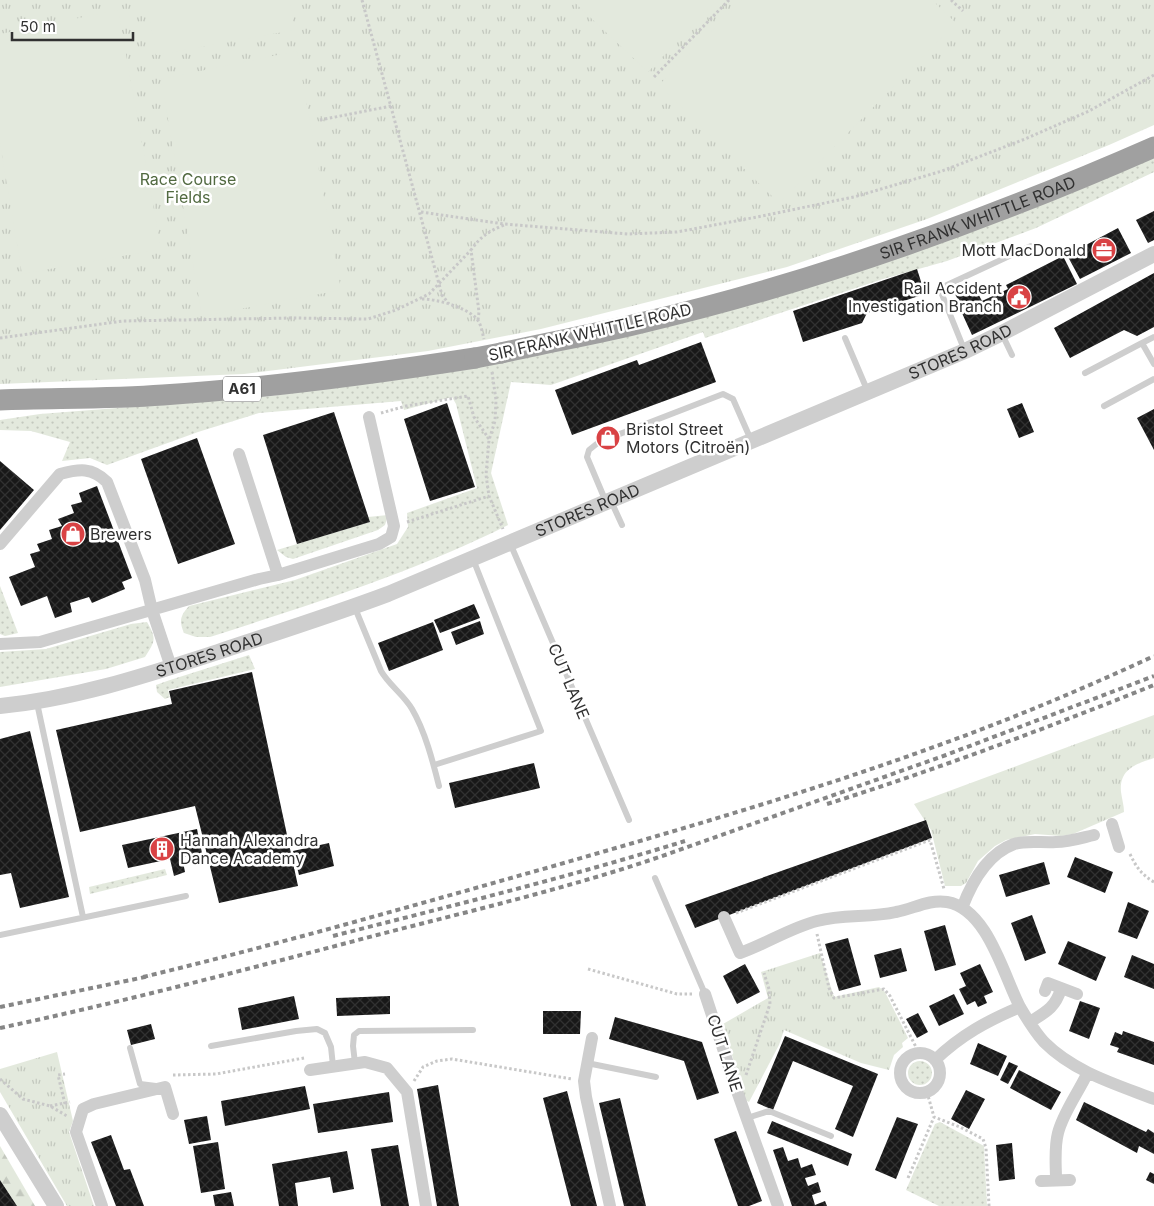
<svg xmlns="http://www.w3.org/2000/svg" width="1154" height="1206" font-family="Inter,sans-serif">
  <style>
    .grass { fill: url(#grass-dots) }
    .forest { fill: url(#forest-firs) }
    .park { fill: url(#park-tufts) }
    .pitch { fill: #e3e9dd }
    .building { fill: url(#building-cross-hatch) }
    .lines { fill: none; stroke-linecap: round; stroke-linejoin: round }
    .path { stroke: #c8c8c8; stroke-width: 3; stroke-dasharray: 2.5 2.5; stroke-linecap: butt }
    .service { stroke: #cecece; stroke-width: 6 }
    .minor { stroke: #cecece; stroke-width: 12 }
    .tertiary { stroke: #cecece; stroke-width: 16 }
    .trunk { stroke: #a0a0a0; stroke-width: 21 }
    .rail { stroke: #868686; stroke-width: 4; stroke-dasharray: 5 4; stroke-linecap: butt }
    .trunk-bridge { stroke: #a0a0a0; stroke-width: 21 }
    .labels { text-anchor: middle; stroke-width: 5; stroke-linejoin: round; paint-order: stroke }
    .shield { fill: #fff; stroke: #6f6f6f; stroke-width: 1 }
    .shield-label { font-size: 15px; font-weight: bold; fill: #313131 }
    .park-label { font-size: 16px; fill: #526a41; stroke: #fff }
    .street-label { font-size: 16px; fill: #313131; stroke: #fff }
    .poi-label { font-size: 16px; fill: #313131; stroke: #fff; text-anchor: start }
  </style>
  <defs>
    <pattern id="grass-dots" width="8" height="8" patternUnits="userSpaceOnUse" patternTransform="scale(1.25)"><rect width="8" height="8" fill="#e3e9dd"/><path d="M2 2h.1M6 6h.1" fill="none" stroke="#c3c8be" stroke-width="1.8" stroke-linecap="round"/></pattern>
    <pattern id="forest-firs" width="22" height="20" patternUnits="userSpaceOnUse" patternTransform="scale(1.25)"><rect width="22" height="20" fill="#e3e9dd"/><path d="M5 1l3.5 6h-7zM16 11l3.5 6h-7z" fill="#c3c8be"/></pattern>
    <pattern id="park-tufts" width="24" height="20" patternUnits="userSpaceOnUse" patternTransform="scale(1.25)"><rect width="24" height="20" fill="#e3e9dd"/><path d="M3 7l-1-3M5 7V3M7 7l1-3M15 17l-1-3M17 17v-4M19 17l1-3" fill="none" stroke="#c3c8be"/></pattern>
    <pattern id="building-cross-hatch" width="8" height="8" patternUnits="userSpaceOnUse" patternTransform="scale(1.25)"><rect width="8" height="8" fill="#181818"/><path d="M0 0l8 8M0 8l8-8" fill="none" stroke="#313131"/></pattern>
  </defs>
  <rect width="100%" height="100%" fill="#fff"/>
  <path class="grass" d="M1154 156V172L1036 228 947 261 883 279 705 338 703 332 551 385 511 382 491 473 508 525C415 572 309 605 210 637H196L184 633C179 621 180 616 189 606L295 580 397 544 408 527 407 513 477 488 456 404 452 397 404 410 401 401 259 413 198 432 107 465 90 458 62 461 70 442 31 431 0 430V420L40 414 271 396 530 357Z
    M388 515 385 525 378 530 293 559 286 557 277 550 370 522 368 517Z
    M0 586 18 633 5 636 0 634Z
    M147 622C157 639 155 641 145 657L106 669 0 687V652L46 649 131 624Z
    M249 655 255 669 168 690 170 697 165 699 157 692 156 685 170 680Z
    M165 869 167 875 90 894 89 887Z
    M908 1073a12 12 0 1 1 24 0a12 12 0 1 1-24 0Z
    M940 1122 984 1146 987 1206H939L906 1190 935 1124Z"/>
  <path class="forest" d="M0 1146 35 1206H17L0 1180Z"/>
  <path class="park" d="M0 0H1154V125L1109 145 927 219 787 267 541 329 428 351 244 374 0 384Z
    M1154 715V758C1136 764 1119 769 1121 792 1122 799 1124 806 1124 812L1073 834 1061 836 1035 834 1006 840 995 846 978 861 966 883 961 886H945L931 830 914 804Z
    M820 953 834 997 879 987 885 992 908 1038 902 1043 903 1047 894 1055 889 1070 861 1063 784 1030 779 1045 749 1102 745 1100 723 1024 768 998 761 972Z
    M57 1052 73 1121 69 1132 94 1206H67L0 1092V1069Z"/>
  <path class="pitch" d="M146 0H289L295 30 156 55Z
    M572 0H716L648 72Z
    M742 0H932L956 23 779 203 659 85Z
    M118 10 161 249 22 274 0 143V34Z
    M297 51 341 290 202 316 161 79Z"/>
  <path class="building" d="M1154 211V240L1148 243 1136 220Z
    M1118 228 1131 253 1080 279 1067 255Z
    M1063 256 1077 284 972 335 961 311 963 310 955 294 973 284 982 301 1008 289 1006 285Z
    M917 269 925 294 867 313 862 323 803 342 793 311Z
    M1154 273V327L1137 336 1124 330 1070 358 1054 328Z
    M701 342 716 382 572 435 555 390 637 360 639 365Z
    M447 403 475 487 430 501 404 419Z
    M1022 403 1034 432 1019 438 1007 409Z
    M1154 409V450L1137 418Z
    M334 412 370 522 297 544 263 435Z
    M197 438 235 544 178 564 141 459Z
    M0 461 34 490 0 530Z
    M97 486 132 578 122 582 125 589 92 603 89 597 70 603 72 612 55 618 47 596 21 606 9 577 35 567 30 554 40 551 37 544 52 539 49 530 62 526 58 519 74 513 71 505 82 502 79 493Z
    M474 604 480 618 440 633 434 620Z
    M480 621 484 634 456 645 451 632Z
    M433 622 443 650 389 671 378 643Z
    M252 672 298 886 219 903 195 806 80 832 56 730 172 704 169 691Z
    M30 731 69 897 20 908 11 873 0 875V739Z
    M534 763 540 788 455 808 449 783Z
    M926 820 932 838 695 928 685 905Z
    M197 829 202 853 182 857 185 872 174 876 170 859 128 868 122 845Z
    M329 843 334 866 299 875 293 851Z
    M1075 857 1113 872 1105 893 1067 877Z
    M1044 862 1050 884 1006 897 999 875Z
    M1128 902 1149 911 1137 939 1118 932Z
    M1032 915 1046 953 1025 961 1011 923Z
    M945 925 956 965 935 971 924 931Z
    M848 938 861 985 839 991 825 944Z
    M1068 941 1106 957 1096 981 1058 964Z
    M901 948 907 971 880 978 874 955Z
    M1132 955 1154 964V989L1124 977Z
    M745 964 760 992 737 1004 723 976Z
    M980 964 993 992 984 996 987 1003 978 1007 975 1001 967 1005 959 989 966 986 960 973Z
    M954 994 964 1014 939 1026 929 1006Z
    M294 996 299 1019 242 1030 238 1008Z
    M390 996V1014L337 1016 336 998Z
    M1080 1001 1100 1008 1089 1039 1069 1031Z
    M543 1011H581L580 1034H543Z
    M918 1013 928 1032 917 1038 906 1019Z
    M615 1017 702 1042 719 1093 697 1100 684 1061 609 1039Z
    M151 1024 155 1039 131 1045 127 1030Z
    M1123 1031 1154 1042V1065L1117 1052 1119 1048 1110 1045 1115 1032 1122 1035Z
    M785 1036 878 1074 853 1137 835 1129 853 1086 793 1061 773 1110 757 1103Z
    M978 1043 1007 1056 998 1076 970 1064Z
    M1009 1062 1018 1066 1008 1084 1000 1080Z
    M1019 1070 1061 1092 1051 1110 1010 1088Z
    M438 1085 459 1206H437L417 1089Z
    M305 1086 310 1109 225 1126 221 1101Z
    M966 1090 985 1099 969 1129 951 1119Z
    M567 1091 597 1206H571L543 1098Z
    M389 1092 393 1122 318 1133 313 1104Z
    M620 1098 646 1206H624L599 1103Z
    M1084 1102 1146 1132 1148 1129 1154 1133V1154L1139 1146 1137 1153 1076 1120Z
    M207 1116 211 1140 189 1144 184 1120Z
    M897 1117 918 1124 896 1179 875 1170Z
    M772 1121 852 1154 848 1166 767 1133Z
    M736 1131 762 1201 749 1206H738L714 1139Z
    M111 1135 124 1170 130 1169 144 1206H116L91 1142Z
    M218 1142 225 1189 201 1193 193 1146Z
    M1012 1143 1015 1179 999 1181 996 1145Z
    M398 1145 409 1206H381L371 1149Z
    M783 1147 788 1161 798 1158 801 1168 812 1164 816 1175 805 1178 806 1181 808 1186 818 1182 821 1192 812 1195 815 1205 825 1201 827 1206H792L773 1150Z
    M347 1151 354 1189 333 1193 330 1177 295 1183 298 1206H279L272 1164Z
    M1150 1172 1154 1174V1184L1146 1180Z
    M0 1180 17 1206H0Z
    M231 1192 234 1206H215L213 1195Z"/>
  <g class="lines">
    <path class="path" d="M362 0 439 284 442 295 449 304
      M951 0 963 11
      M654 77 729 0
      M320 120 391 106
      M421 212 504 224 628 234 677 232 757 217 854 197 942 171 1025 139 1089 111 1154 75
      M422 299C437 299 464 307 475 317 481 322 482 332 484 339
      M478 320 479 312 471 250C480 237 489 231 504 225
      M0 338 123 321 293 318 368 319 396 310 429 294 471 250
      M492 372 496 400 495 421 489 440 486 475 489 496 503 529
      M381 413 406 406 468 396 474 417 489 439
      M407 522 489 496
      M1130 854C1136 867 1142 875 1154 882
      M736 913 930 840 944 889
      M817 934 829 988 834 998 884 989 890 996 919 1053
      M588 969 677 994H692
      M173 1075 216 1074 304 1058
      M746 1075 770 1004 769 989 764 973
      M0 1079 23 1099 50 1106 67 1116
      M414 1081 423 1067 437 1061 452 1059 572 1079
      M927 1092 934 1117 960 1127 983 1139 986 1148 989 1206
      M65 1104 58 1075 65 1074
      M50 1106 70 1102
      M908 1178 934 1117"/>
    <path class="service" d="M1002 334 1012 355
      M1154 337 1142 343 1154 364
      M845 338 868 392
      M964 349 941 292 947 285 1031 246
      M1085 373 1142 343
      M1104 406 1154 379
      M611 501 622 525
      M606 502 587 457 589 450 599 442 723 394 733 399 751 440
      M510 543 629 820
      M355 608 381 671C389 685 404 695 412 709 425 731 433 762 439 786
      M37 703 83 917
      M434 765 541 731 473 559
      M655 878 705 994
      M0 935 186 896
      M211 1046 296 1031 317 1029 325 1033 331 1047 333 1066
      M130 1048 140 1084 156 1086
      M355 1063 353 1046 354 1035 359 1031 473 1030
      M587 1063 656 1077
      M747 1118 769 1111 831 1136"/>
    <path class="minor" d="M239 454 278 575
      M0 544 60 474C79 469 92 467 107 482L145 580 152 610 171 667
      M0 644 40 642 259 579 278 575 379 544 391 537 394 526 369 417
      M1112 824 1119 847
      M962 908C971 884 987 854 1014 844 1027 840 1042 843 1056 842 1069 842 1081 838 1094 835
      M724 917 740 953C766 944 790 928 817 921 843 914 870 918 896 912 913 909 929 899 947 902 988 909 1004 977 1020 1007 1027 1019 1035 1032 1044 1042 1074 1072 1115 1084 1154 1099
      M1045 991 1048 983 1077 994
      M705 994 738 1094 778 1206
      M1030 1022C1046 1012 1055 1008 1061 989
      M592 1038 584 1081 586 1097 610 1206
      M900 1073a20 20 0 1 1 40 0a20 20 0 1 1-40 0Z
      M935 1060C961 1035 987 1021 1020 1007
      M310 1070 365 1062 387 1068 407 1092 426 1206
      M1056 1180C1056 1165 1054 1148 1058 1133 1063 1113 1078 1093 1087 1074
      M1041 1181 1070 1180
      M102 1206 76 1132 83 1109 94 1104 165 1087 173 1114"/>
    <g class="tertiary">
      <path id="s1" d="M0 706C75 699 147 675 218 652 275 633 332 615 388 594L965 351 1002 333 1154 254"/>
      <path d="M0 1115 56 1206"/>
    </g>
    <g class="trunk">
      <path id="s2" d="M501 353C549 342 597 334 645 322 819 281 990 219 1154 147"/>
      <path d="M0 400C54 398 109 399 163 395 268 388 372 374 475 358"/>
    </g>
    <path class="rail" d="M827 804C938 769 1047 728 1154 685
      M333 936C451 906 569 877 685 841
      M143 977C280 944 415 905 550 867 682 829 814 791 942 744 1014 718 1085 688 1154 656
      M0 1007 150 976
      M0 1028C127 1001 252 968 377 935 474 910 573 887 668 854L946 755 1154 676"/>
    <path class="trunk-bridge" d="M475 358 501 353"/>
  </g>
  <defs>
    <symbol id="office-disc" viewBox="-11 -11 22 22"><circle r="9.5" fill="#d94244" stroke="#fff"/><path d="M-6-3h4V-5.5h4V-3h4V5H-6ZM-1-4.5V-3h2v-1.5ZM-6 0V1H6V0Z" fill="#fff"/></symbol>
    <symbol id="civic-disc" viewBox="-11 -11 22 22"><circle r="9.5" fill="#d94244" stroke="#fff"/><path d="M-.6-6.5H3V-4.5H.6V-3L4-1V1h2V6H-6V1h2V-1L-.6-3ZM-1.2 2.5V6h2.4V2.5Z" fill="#fff"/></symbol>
    <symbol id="shop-disc" viewBox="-11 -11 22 22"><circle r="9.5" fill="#d94244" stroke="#fff"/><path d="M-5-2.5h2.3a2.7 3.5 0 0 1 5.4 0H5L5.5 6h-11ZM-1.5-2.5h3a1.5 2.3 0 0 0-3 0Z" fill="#fff"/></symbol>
    <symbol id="building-disc" viewBox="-11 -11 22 22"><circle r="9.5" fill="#d94244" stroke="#fff"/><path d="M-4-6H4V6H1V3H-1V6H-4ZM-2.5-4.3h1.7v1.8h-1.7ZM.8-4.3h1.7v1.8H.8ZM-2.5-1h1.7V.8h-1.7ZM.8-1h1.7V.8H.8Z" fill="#fff"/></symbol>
  </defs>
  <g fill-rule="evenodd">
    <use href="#office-disc" x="1090" y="236" width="28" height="28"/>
    <use href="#civic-disc" x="1005" y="283" width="28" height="28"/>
    <use href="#shop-disc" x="594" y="424" width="28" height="28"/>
    <use href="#shop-disc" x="59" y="520" width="28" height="28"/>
    <use href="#building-disc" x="148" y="835" width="28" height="28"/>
  </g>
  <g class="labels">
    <rect class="shield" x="223" y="376.5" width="38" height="25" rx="4"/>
    <g class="shield-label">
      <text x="242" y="394">A61</text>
    </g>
    <g class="park-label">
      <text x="188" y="185">Race Course<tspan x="188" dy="18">Fields</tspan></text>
    </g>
    <g class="street-label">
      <text dy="6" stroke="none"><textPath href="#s2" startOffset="496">SIR FRANK WHITTLE ROAD</textPath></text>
      <text transform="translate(590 332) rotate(-13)" y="6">SIR FRANK WHITTLE ROAD</text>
      <text dy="6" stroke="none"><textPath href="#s1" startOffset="1026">STORES ROAD</textPath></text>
      <text dy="6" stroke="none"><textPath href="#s1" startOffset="621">STORES ROAD</textPath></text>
      <text dy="6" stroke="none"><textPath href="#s1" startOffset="216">STORES ROAD</textPath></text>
      <text transform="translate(569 681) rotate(67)" y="6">CUT LANE</text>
      <text transform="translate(725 1053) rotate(72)" y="6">CUT LANE</text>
    </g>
    <g class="poi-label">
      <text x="1086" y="256" text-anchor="end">Mott MacDonald</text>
      <text x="1002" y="294" text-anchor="end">Rail Accident<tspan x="1002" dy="18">Investigation Branch</tspan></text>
      <text x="626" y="435">Bristol Street<tspan x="626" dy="18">Motors (Citroën)</tspan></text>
      <text x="90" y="540">Brewers</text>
      <text x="180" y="846">Hannah Alexandra<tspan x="180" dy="18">Dance Academy</tspan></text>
    </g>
  </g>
  <path d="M12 32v8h121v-8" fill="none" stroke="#313131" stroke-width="2.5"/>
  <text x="20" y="32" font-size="15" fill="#313131" stroke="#ffffff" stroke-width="4" paint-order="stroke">50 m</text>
</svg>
